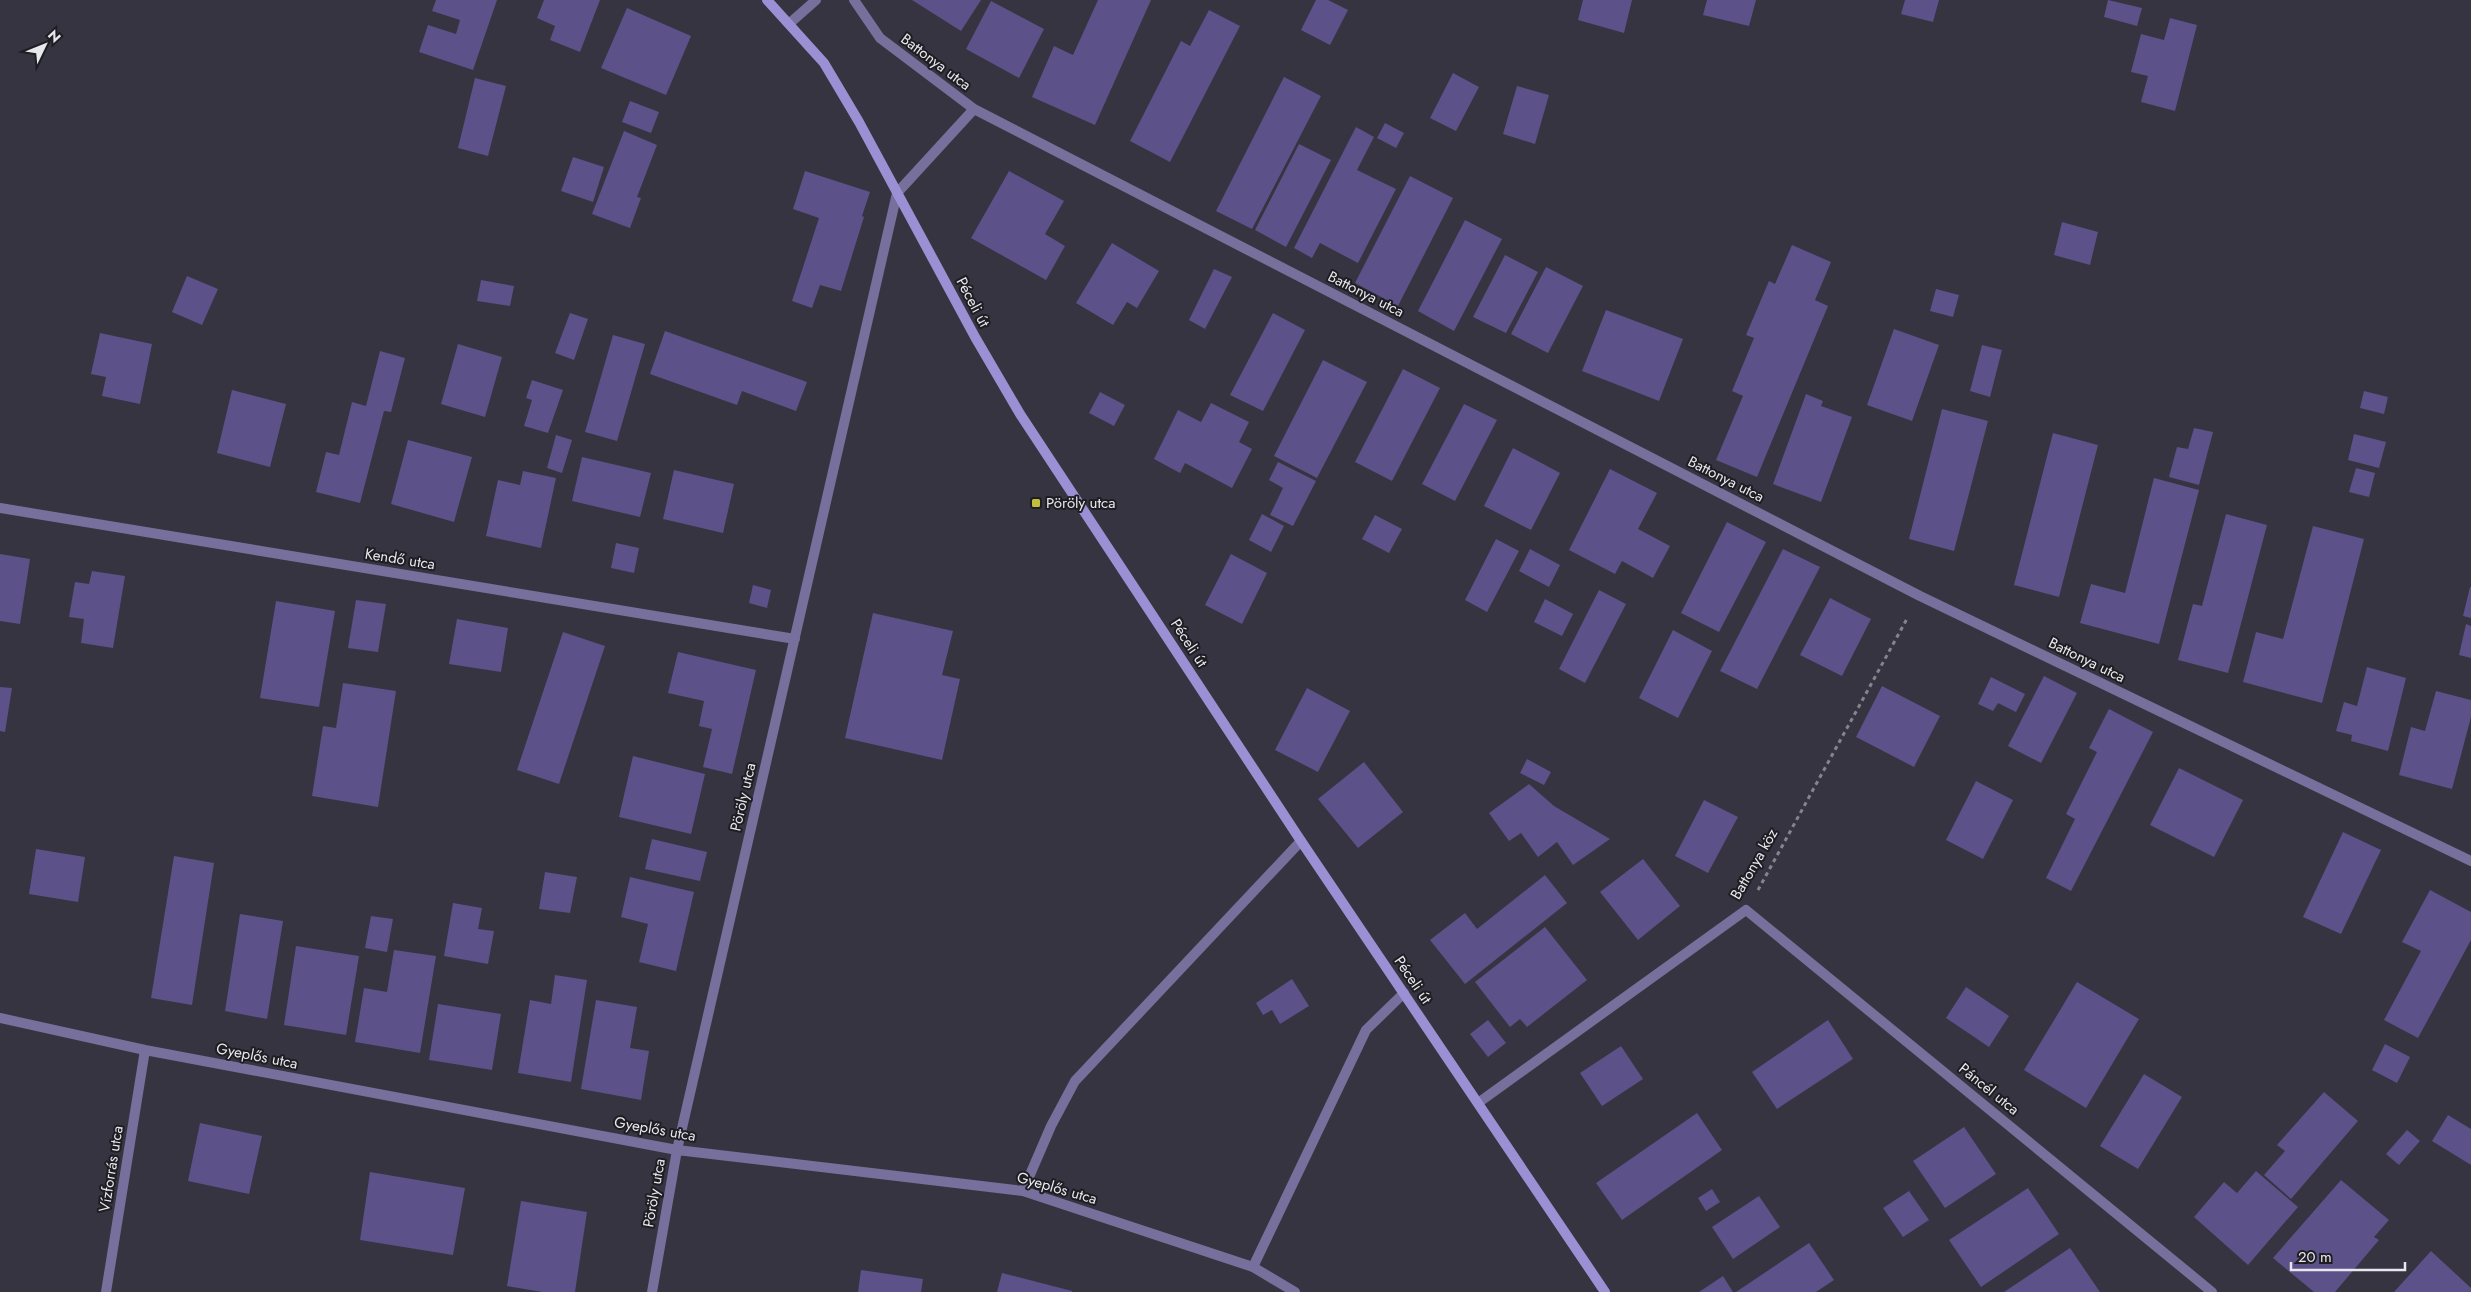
<svg xmlns="http://www.w3.org/2000/svg" width="2471" height="1292" font-family="Jost,sans-serif">
  <style>
    .building { fill: #5c5189 }
    .lines { fill: none; stroke-linecap: round; stroke-linejoin: round }
    .path { stroke: #86858f; stroke-width: 3; stroke-dasharray: 4 4; stroke-linecap: butt }
    .service { stroke: #77709c; stroke-width: 10 }
    .minor { stroke: #77709c; stroke-width: 10 }
    .secondary { stroke: #9c90d5; stroke-width: 10 }
    .poi-dot { fill: #c2bd3f; stroke: #1d1d22; stroke-width: 2 }
    .labels { text-anchor: middle; stroke-width: 4; stroke-linejoin: round; paint-order: stroke }
    .street-label { font-size: 15px; fill: #e7e7ee; stroke: #1d1d22 }
    .poi-label { font-size: 15px; fill: #e7e7ee; stroke: #1d1d22; text-anchor: start }
  </style>
  <rect width="100%" height="100%" fill="#363440"/>
  <path class="building" d="M436 0H497L473 70 419 52 428 25 456 34 460 20 432 11Z
    M544 0H600L580 52 550 40 555 26 537 18Z
    M912 0H981L961 31Z
    M1098 0H1151L1095 125 1032 97 1054 46 1073 55Z
    M1316 0H1328L1348 10 1330 45 1301 30Z
    M1583 0H1632L1624 33 1578 20Z
    M1707 0H1756L1749 26 1703 15Z
    M1905 0H1939L1933 22 1901 14Z
    M2108 0 2142 8 2137 26 2104 17Z
    M991 1 1044 29 1019 78 966 49Z
    M627 8 691 36 666 95 601 68Z
    M1209 10 1240 26 1170 162 1130 141 1181 41 1190 46Z
    M2170 18 2197 25 2175 111 2141 102 2148 76 2131 72 2141 34 2164 40Z
    M1453 73 1479 87 1456 131 1430 118Z
    M1284 77 1321 96 1252 229 1216 211Z
    M475 78 506 86 488 156 458 148Z
    M1517 86 1549 95 1535 144 1503 134Z
    M630 101 659 112 651 133 622 122Z
    M1385 123 1404 133 1396 148 1377 138Z
    M1356 127 1374 137 1357 170 1396 189 1358 263 1320 243 1312 258 1294 248Z
    M624 131 657 145 637 197 641 198 630 228 592 214Z
    M1299 144 1331 160 1286 247 1255 230Z
    M573 157 604 167 593 202 561 191Z
    M805 171 870 192 862 216 864 217 841 291 820 285 812 308 792 301 819 218 793 209Z
    M1009 171 1064 201 1045 234 1065 246 1046 280 971 238Z
    M1410 176 1453 198 1398 306 1355 283Z
    M1465 220 1502 239 1454 331 1418 311Z
    M2062 222 2098 232 2090 265 2054 255Z
    M1112 243 1159 271 1137 308 1127 302 1113 325 1076 303Z
    M1792 245 1831 262 1815 300 1828 306 1757 477 1716 460 1743 396 1732 391 1754 338 1746 335 1769 281 1775 284Z
    M1505 255 1538 272 1506 333 1473 317Z
    M1546 267 1583 286 1548 353 1511 334Z
    M1214 269 1232 277 1205 329 1189 320Z
    M187 276 218 289 202 325 172 312Z
    M481 280 514 286 510 306 477 301Z
    M1936 289 1959 295 1953 317 1930 311Z
    M1606 310 1683 339 1659 401 1582 371Z
    M570 313 588 319 574 360 555 353Z
    M1273 313 1305 330 1263 411 1230 395Z
    M1894 329 1939 345 1912 421 1867 405Z
    M665 331 807 382 796 411 742 391 737 405 650 374Z
    M100 333 152 344 140 404 102 396 106 377 91 374Z
    M613 335 645 344 617 441 585 432Z
    M458 344 502 357 485 417 441 404Z
    M1982 345 2002 350 1990 397 1970 391Z
    M380 351 405 358 391 412 384 411 360 503 316 492 326 452 339 455 352 402 366 406Z
    M1323 360 1367 382 1317 478 1274 456Z
    M1403 369 1440 388 1392 481 1355 462Z
    M532 380 563 390 548 433 524 426 532 400 526 398Z
    M232 390 286 404 270 467 217 453Z
    M2364 391 2388 397 2384 414 2360 408Z
    M1100 392 1125 405 1114 426 1089 413Z
    M1806 394 1823 401 1821 406 1852 417 1821 502 1773 484Z
    M1211 403 1249 422 1239 442 1252 449 1232 488 1185 463 1180 473 1154 459 1178 410 1201 422Z
    M1464 404 1497 420 1455 501 1422 484Z
    M1942 409 1988 421 1954 551 1909 539Z
    M2194 428 2213 432 2199 485 2169 477 2177 447 2188 449Z
    M2053 433 2098 445 2059 597 2014 585Z
    M2354 434 2386 442 2379 468 2348 460Z
    M556 435 572 440 562 473 547 468Z
    M408 440 472 457 454 522 391 504Z
    M1513 448 1560 473 1531 530 1484 506Z
    M582 457 651 473 640 517 572 501Z
    M1278 462 1316 481 1293 526 1270 515 1283 488 1269 480Z
    M2356 468 2375 473 2369 497 2349 492Z
    M1610 469 1657 493 1638 529 1670 546 1653 578 1622 561 1615 574 1569 550Z
    M674 470 734 484 723 533 663 519Z
    M523 471 556 478 541 548 486 536 498 480 520 485Z
    M2154 478 2199 490 2159 644 2080 623 2091 584 2125 593Z
    M1262 514 1284 526 1271 552 1249 540Z
    M2226 514 2267 525 2228 673 2178 660 2193 604 2202 606Z
    M1375 515 1402 529 1389 553 1362 539Z
    M1727 522 1766 542 1719 632 1681 613Z
    M2313 526 2364 539 2322 703 2243 682 2256 632 2283 639Z
    M1496 539 1519 551 1487 612 1465 600Z
    M616 543 639 548 634 573 611 568Z
    M1530 549 1560 565 1549 587 1519 571Z
    M1783 549 1820 567 1757 689 1720 671Z
    M0 554 30 559 20 624 0 621Z
    M1231 554 1267 573 1242 624 1205 605Z
    M92 571 125 576 113 648 81 643 84 619 69 617 75 582 89 584Z
    M753 585 771 590 767 608 749 603Z
    M2470 587H2471V618L2463 616Z
    M1599 590 1626 604 1585 683 1559 669Z
    M1830 598 1871 619 1842 676 1800 655Z
    M1545 599 1573 614 1562 636 1534 622Z
    M356 600 386 604 378 652 348 648Z
    M276 601 335 611 319 707 260 698Z
    M873 613 953 631 942 675 960 679 942 760 845 738Z
    M457 619 508 628 501 672 449 664Z
    M2466 624 2471 626V658L2459 655Z
    M1673 630 1712 651 1678 718 1639 698Z
    M563 632 605 646 559 784 517 770Z
    M678 652 756 670 732 774 703 767 712 729 699 726 704 701 668 693Z
    M2367 667 2406 678 2388 751 2351 741 2352 735 2336 731 2344 702 2357 706Z
    M2044 676 2077 693 2041 763 2008 746Z
    M1991 677 2025 694 2016 712 1998 703 1993 711 1978 704Z
    M343 683 396 691 378 807 312 796 323 726 336 728Z
    M1882 686 1940 716 1914 767 1856 737Z
    M0 687 12 688 5 732 0 731Z
    M1307 688 1350 711 1318 772 1275 750Z
    M2436 691 2471 700V717L2452 789 2399 775 2411 727 2425 731Z
    M2109 709 2153 732 2071 891 2046 878 2075 819 2066 814 2097 752 2089 748Z
    M633 756 705 774 691 834 619 817Z
    M1527 759 1551 772 1544 785 1520 773Z
    M1364 762 1403 812 1358 848 1318 799Z
    M2179 768 2243 800 2214 857 2150 825Z
    M1976 781 2013 800 1983 859 1946 840Z
    M1529 784 1554 806 1610 839 1573 865 1557 842 1538 857 1521 833 1509 841 1489 813Z
    M1704 800 1738 817 1708 873 1675 856Z
    M2343 832 2381 850 2341 934 2303 917Z
    M652 839 707 852 700 881 645 869Z
    M36 849 85 857 78 902 29 894Z
    M174 856 214 863 192 1005 151 998Z
    M1643 859 1680 906 1638 940 1600 892Z
    M545 872 577 877 570 913 539 909Z
    M1545 875 1567 903 1465 984 1430 940 1465 913 1477 929Z
    M630 877 694 892 676 971 639 962 648 924 621 917Z
    M2430 890 2471 912V940L2418 1038 2384 1020 2421 951 2402 942Z
    M453 903 482 908 478 929 494 931 488 964 444 956Z
    M240 914 283 921 267 1019 225 1011Z
    M371 916 393 919 387 952 365 948Z
    M1545 927 1587 980 1527 1027 1520 1019 1510 1027 1475 982Z
    M296 946 359 956 346 1035 284 1025Z
    M394 950 436 956 420 1053 355 1042 364 988 387 992Z
    M555 975 587 980 571 1082 518 1073 530 1000 551 1004Z
    M1292 979 1309 1006 1280 1024 1272 1010 1263 1015 1256 1003Z
    M2077 982 2139 1019 2086 1108 2024 1070Z
    M1966 987 2009 1016 1989 1047 1946 1018Z
    M596 1000 637 1007 630 1048 649 1051 641 1100 581 1089Z
    M438 1004 501 1014 492 1070 429 1060Z
    M1488 1020 1506 1043 1488 1057 1470 1034Z
    M1828 1020 1853 1059 1777 1109 1752 1072Z
    M2385 1044 2410 1057 2397 1083 2372 1070Z
    M1621 1046 1643 1079 1602 1106 1580 1073Z
    M2144 1074 2182 1097 2138 1169 2100 1146Z
    M2324 1092 2358 1121 2291 1199 2264 1175 2285 1151 2277 1145Z
    M1697 1113 1722 1150 1622 1220 1596 1183Z
    M2448 1115 2471 1129V1165L2432 1141Z
    M200 1123 262 1136 249 1194 188 1181Z
    M1964 1127 1996 1174 1945 1208 1913 1161Z
    M2407 1130 2420 1141 2399 1165 2386 1154Z
    M2256 1171 2298 1207 2248 1265 2194 1217 2224 1182 2237 1193Z
    M370 1172 465 1188 453 1255 360 1240Z
    M2341 1180 2389 1220 2374 1237 2379 1240 2335 1292H2314L2273 1258Z
    M2028 1188 2059 1234 1981 1287 1949 1240Z
    M1712 1189 1720 1202 1706 1211 1698 1198Z
    M1909 1191 1929 1220 1903 1237 1883 1208Z
    M1759 1196 1780 1227 1733 1259 1712 1227Z
    M521 1201 587 1212 575 1292H542L507 1286Z
    M1809 1243 1834 1280 1816 1292H1736Z
    M2070 1248 2100 1292H2004Z
    M2431 1251 2471 1288V1292H2394Z
    M861 1270 923 1279 921 1292H858Z
    M1002 1273 1072 1291V1292H997Z
    M1723 1276 1733 1292H1699Z"/>
  <g class="lines">
    <path class="path" d="M1758 890 1908 617"/>
    <path class="service" d="M1023 1191 1051 1126 1075 1081 1301 841
      M1253 1267 1366 1030 1404 993"/>
    <path class="minor" d="M854 0 880 38 974 109 1920 596 2471 861
      M790 23 816 0
      M0 508 795 639
      M0 1018 145 1050 677 1150 1023 1191 1253 1267 1295 1292
      M1478 1103 1746 910 2212 1292
      M106 1292 145 1050
      M652 1292 677 1150 897 193 974 109"/>
    <path class="secondary" d="M767 0 824 63 859 122 975 337 1020 414 1301 841 1605 1292"/>
  </g>
  <rect class="poi-dot" x="1031" y="498" width="10" height="10" rx="2.5"/>
  <g class="labels">
    <g class="street-label">
      <text transform="translate(936 62) rotate(37)" y="5">Battonya utca</text>
      <text transform="translate(1366 294) rotate(27)" y="5">Battonya utca</text>
      <text transform="translate(973 302) rotate(62)" y="5">Péceli út</text>
      <text transform="translate(1726 479) rotate(27)" y="5">Battonya utca</text>
      <text transform="translate(400 559) rotate(9)" y="5">Kendő utca</text>
      <text transform="translate(1189 643) rotate(57)" y="5">Péceli út</text>
      <text transform="translate(2087 660) rotate(26)" y="5">Battonya utca</text>
      <text transform="translate(743 797) rotate(-77)" y="5">Pöröly utca</text>
      <text transform="translate(1754 864) rotate(-60)" y="5">Battonya köz</text>
      <text transform="translate(1413 980) rotate(56)" y="5">Péceli út</text>
      <text transform="translate(257 1056) rotate(11)" y="5">Gyeplős utca</text>
      <text transform="translate(1989 1089) rotate(39)" y="5">Páncél utca</text>
      <text transform="translate(655 1129) rotate(10)" y="5">Gyeplős utca</text>
      <text transform="translate(111 1169) rotate(-81)" y="5">Vízforrás utca</text>
      <text transform="translate(1057 1188) rotate(16)" y="5">Gyeplős utca</text>
      <text transform="translate(654 1193) rotate(-80)" y="5">Pöröly utca</text>
    </g>
    <g class="poi-label">
      <text x="1046" y="508">Pöröly utca</text>
    </g>
  </g>
  <g transform="translate(45 45) rotate(47)" stroke="#1d1d22" stroke-width="4" paint-order="stroke">
  <path d="M0-4L9 19L0 12L-9 19Z" fill="#e7e7ee"/>
  <text y="-8" font-size="14" font-weight="bold" text-anchor="middle" fill="#e7e7ee">N</text>
  </g>
  <path d="M2291 1262v8h114v-8" fill="none" stroke="#e7e7ee" stroke-width="2.5"/>
  <text x="2298" y="1262" font-size="15" fill="#e7e7ee" stroke="#1d1d22" stroke-width="4" paint-order="stroke">20 m</text>
</svg>
